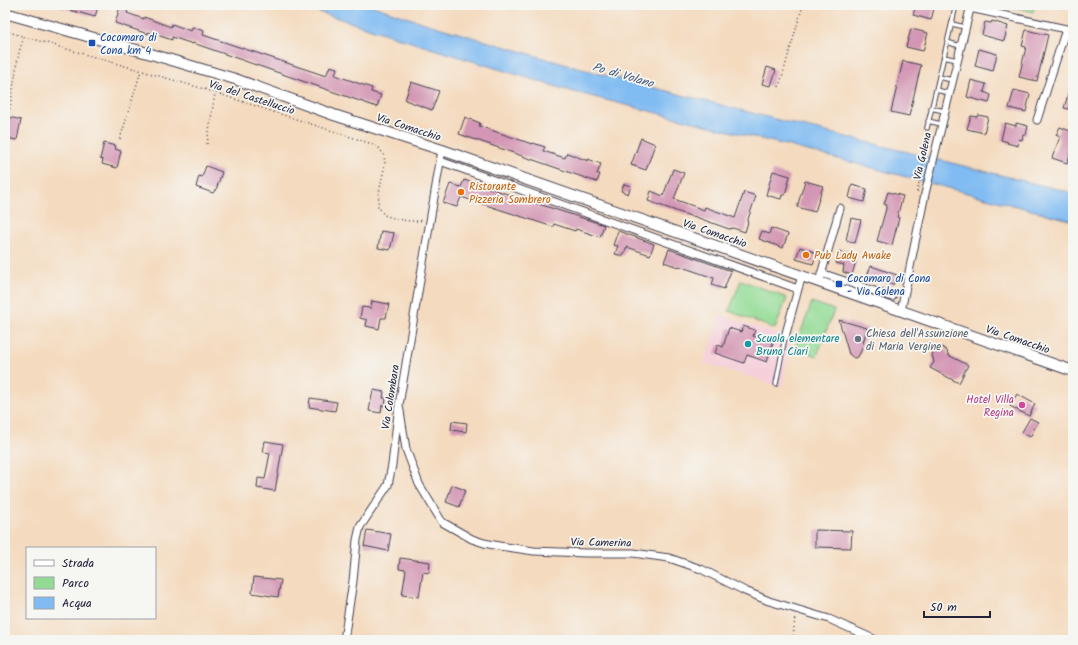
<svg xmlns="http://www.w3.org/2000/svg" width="1078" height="645" font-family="Kalam,sans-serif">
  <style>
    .built { fill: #f5cfda }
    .green { fill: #93db95; stroke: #5a7e68 }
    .water { fill: #80bbf2; stroke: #516e96 }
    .building { fill: #d396b4 }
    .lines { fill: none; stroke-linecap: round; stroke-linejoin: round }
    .service-casing { stroke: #423e4f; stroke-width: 5.5 }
    .minor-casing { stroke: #423e4f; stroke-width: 9 }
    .secondary-casing { stroke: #423e4f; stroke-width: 12 }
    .path { stroke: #423e4f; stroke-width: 1.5; stroke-dasharray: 1 3; stroke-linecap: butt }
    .service { stroke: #fff; stroke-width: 3.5 }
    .minor { stroke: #fff; stroke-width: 7 }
    .secondary { stroke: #fff; stroke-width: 10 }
    .transit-dot { fill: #1a4fb4; stroke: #f6f6f2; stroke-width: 1.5 }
    .food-dot { fill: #e8710a; stroke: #f6f6f2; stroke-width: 1.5 }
    .worship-dot { fill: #6b7280; stroke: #f6f6f2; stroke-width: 1.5 }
    .culture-dot { fill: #0f9aa8; stroke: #f6f6f2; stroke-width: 1.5 }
    .hotel-dot { fill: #d1479c; stroke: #f6f6f2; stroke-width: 1.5 }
    .labels { text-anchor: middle; stroke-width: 3.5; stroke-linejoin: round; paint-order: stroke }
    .transit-label { font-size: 11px; fill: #164399; stroke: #f6f6f2; text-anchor: start }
    .street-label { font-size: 11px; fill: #22223b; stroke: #f6f6f2 }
    .food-label { font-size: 11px; fill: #c56008; stroke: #f6f6f2; text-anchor: start }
    .worship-label { font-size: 11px; fill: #5b616d; stroke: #f6f6f2; text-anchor: start }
    .culture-label { font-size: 11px; fill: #0d838f; stroke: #f6f6f2; text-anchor: start }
    .hotel-label { font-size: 11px; fill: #b23c85; stroke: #f6f6f2; text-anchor: end }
    .water-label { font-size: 12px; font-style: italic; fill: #43587b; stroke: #f6f6f2 }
  </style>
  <rect width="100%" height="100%" fill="#f6f6f2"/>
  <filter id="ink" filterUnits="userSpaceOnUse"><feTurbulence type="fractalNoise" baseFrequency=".025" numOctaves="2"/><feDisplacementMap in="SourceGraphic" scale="8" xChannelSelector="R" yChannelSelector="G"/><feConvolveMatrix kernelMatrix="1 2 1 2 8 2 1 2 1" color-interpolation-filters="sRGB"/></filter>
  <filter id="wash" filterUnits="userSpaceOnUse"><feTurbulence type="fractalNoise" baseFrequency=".012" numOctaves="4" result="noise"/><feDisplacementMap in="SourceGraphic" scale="16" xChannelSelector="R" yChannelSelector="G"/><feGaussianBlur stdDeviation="0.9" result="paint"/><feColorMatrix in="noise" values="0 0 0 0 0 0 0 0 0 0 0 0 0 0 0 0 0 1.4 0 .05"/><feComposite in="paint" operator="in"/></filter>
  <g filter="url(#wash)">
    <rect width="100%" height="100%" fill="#f4dabe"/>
    <path class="built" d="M721 315 791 339 782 387 704 363Z"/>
    <path class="green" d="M1006 5H1035L1033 12Z
      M741 280 787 298 775 329 729 311Z
      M812 302 834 310 817 356 795 348Z"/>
    <path class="water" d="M288 5H370L421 22 574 67 798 125 1073 193V221L793 147 570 91 414 43 313 10Z"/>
    <g id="blocks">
      <path class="building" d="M59 5H92L98 7 95 17 59 7Z
        M916 5H935L931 20 913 15Z
        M120 7 128 10 127 13 144 19V17L171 27 172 24 191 31 192 27 204 31 203 35 326 76 330 66 337 68 335 75 372 88 371 92 381 95 377 107 193 43V44L172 37V40L148 32V34L115 23Z
        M992 21 1008 26 1004 41 982 35 985 22 991 23Z
        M911 29 928 33 923 51 906 47Z
        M1026 30 1048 35 1037 81 1019 77 1026 47 1022 46Z
        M979 49 997 54 993 71 975 66Z
        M903 61 921 65 909 116 891 112Z
        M767 67 776 70 771 86 762 84Z
        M971 80 986 84 984 92 991 95 989 103 967 97Z
        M411 82 439 91 432 110 405 100Z
        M1071 85 1073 86V110L1064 108Z
        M1014 90 1030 94 1026 112 1009 108Z
        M978 115 988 117 984 133 967 129 971 116 977 117Z
        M5 116 21 120 17 140 5 138Z
        M465 117 480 123 479 126 532 144 533 143 545 147 543 151 565 158 567 153 588 161V159L601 164 597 174H600L597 182 459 134Z
        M1005 123 1016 126V123L1028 126 1026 135H1023L1022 140 1019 139 1018 146 1007 143 1008 142 1001 140Z
        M1060 127 1073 132V148L1067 163 1052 158 1060 137 1056 135Z
        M641 138 655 144 646 170 631 165Z
        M104 143 116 146 115 149 121 151 117 168 102 164 103 160 100 159Z
        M206 166 222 172 216 190H215L213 193 196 187 199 176 202 177Z
        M673 169 684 173 674 199 704 210 705 207 735 218 744 192 756 196 747 222H748L745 232 733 228 729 229 693 216V217L648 201 651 191 663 196Z
        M773 171 790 176 785 195H782L781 199 766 195Z
        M464 180 604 225 600 237 576 229 575 231 554 224 553 227 526 218 461 197 457 207 443 203 450 184 461 187Z
        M805 181 823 186 815 212 797 207Z
        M624 184 631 186 628 194 621 191Z
        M852 185 867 189 864 202 849 198Z
        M888 192 903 196 897 217 899 218 892 245 877 241 887 205 884 204Z
        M851 218 861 220 855 243 846 240Z
        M771 228 788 234 783 248 759 239 762 231 769 234Z
        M381 231 394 233 390 250 378 248Z
        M618 231 654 244 650 255 627 247 623 256 615 254 618 246 613 245Z
        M800 247 817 253 813 264 796 259Z
        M669 249 731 271 724 289 712 285 714 278 679 266 678 267 664 262Z
        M839 251 848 254 847 258 856 261 852 275 843 272 844 265 836 263Z
        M871 266 897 275 893 285 867 276Z
        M372 301 389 304 386 318H381L379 329 366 326 367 320 360 318 362 307 371 308Z
        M839 320 867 328 861 351 858 357 854 358 849 354Z
        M743 326 755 330 753 336 773 343 767 362 747 355 744 363 715 353 718 345 723 347 729 328 741 332Z
        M942 347 947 351 948 355 968 365 959 383 930 368 934 362 932 355 935 349Z
        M373 390 384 392 383 398H386L385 406 382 405 381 413 369 411Z
        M1017 394 1035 404 1029 416 1010 406Z
        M310 398 337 402 335 411 309 407Z
        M1030 418 1038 422 1030 437 1022 432Z
        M452 421 467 423 466 432 451 430Z
        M265 441 283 444 275 491 257 488 258 478 265 479 270 453 263 452Z
        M452 485 465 490 459 507 446 502Z
        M367 530 391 534 388 551 364 546Z
        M815 530 852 531 851 548 815 547Z
        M400 558 430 562 429 573 423 572 419 597 402 595 406 570 399 569Z
        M254 577 281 580 278 597 252 593Z"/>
    </g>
  </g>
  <g filter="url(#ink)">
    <use href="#blocks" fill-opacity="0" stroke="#423e4f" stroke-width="1"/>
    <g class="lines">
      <defs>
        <path id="service" d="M952 24 965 27
          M947 42 960 46
          M944 57 957 60
          M939 77 952 80
          M936 90 949 93
          M931 108 944 111
          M928 121 941 124
          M927 128 956 5
          M776 384 785 337"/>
        <path id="minor" d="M970 8 1066 29 1037 120
          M440 161 798 289 802 276
          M821 273 892 297
          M819 282 840 208
          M901 311 925 194 971 5
          M785 337 798 289
          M399 405 406 449 419 484 442 522 472 539 484 543 499 546 534 551 586 553H633L669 558 701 569 745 591 769 601 829 619 876 640
          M344 640 353 581 357 540 360 527 388 485 392 465 399 405 442 150"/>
        <path id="secondary" d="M5 13 151 54 235 79 334 115 442 150 1073 371"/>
      </defs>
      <use href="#service" class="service-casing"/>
      <use href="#minor" class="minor-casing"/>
      <use href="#secondary" class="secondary-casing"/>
      <path class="path" d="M5 31 204 89 369 143 379 148 384 155 385 164 379 193 378 206 384 215C396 219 410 223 423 220
        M779 87 803 5
        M9 113 19 52 24 37
        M120 139 141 71
        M207 144 215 93
        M917 192 928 141H930
        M793 640 795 616"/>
      <use href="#service" class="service"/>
      <use href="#minor" class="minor"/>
      <use href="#secondary" class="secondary"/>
    </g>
  </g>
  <g class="transit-dot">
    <rect x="88" y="39" width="8" height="8" rx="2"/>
    <rect x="835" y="280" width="8" height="8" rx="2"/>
  </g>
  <g class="food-dot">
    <circle cx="461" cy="192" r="4"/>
    <circle cx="806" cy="255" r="4"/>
  </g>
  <circle class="worship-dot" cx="858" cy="339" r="4"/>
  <circle class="culture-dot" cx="748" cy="344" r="4"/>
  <circle class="hotel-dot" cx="1022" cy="405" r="4"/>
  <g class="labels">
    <g class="transit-label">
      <text x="100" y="41">Cocomaro di<tspan x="100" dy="13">Cona km 4</tspan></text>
      <text x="847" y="282">Cocomaro di Cona<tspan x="847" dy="13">- Via Golena</tspan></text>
    </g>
    <g class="street-label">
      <text transform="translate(252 97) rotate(18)" y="4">Via del Castelluccio</text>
      <text transform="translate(409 127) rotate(18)" y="4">Via Comacchio</text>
      <text transform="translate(922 156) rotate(-77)" y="4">Via Golena</text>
      <text transform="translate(715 233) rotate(19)" y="4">Via Comacchio</text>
      <text transform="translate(1018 339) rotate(19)" y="4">Via Comacchio</text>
      <text transform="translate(390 397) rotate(-81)" y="4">Via Colombara</text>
      <text transform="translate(601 542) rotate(1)" y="4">Via Camerina</text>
    </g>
    <g class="food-label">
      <text x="469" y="190">Ristorante<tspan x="469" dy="13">Pizzeria Sombrero</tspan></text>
      <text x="814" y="259">Pub Lady Awake</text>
    </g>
    <g class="worship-label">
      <text x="866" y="337">Chiesa dell'Assunzione<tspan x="866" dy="13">di Maria Vergine</tspan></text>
    </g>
    <g class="culture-label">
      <text x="756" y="342">Scuola elementare<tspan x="756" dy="13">Bruno Ciari</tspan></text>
    </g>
    <g class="hotel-label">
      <text x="1014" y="403">Hotel Villa<tspan x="1014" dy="13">Regina</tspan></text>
    </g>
    <g class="water-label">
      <text transform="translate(623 75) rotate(16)" y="4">Po di Volano</text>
    </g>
  </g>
  <rect width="1078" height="645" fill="none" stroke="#f6f6f2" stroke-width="20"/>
  <rect x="26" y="547" width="130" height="72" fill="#f6f6f2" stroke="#a1a1a9"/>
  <rect x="34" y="560" width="20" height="6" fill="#ffffff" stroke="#a1a1a9"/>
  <text x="62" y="567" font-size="12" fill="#22223b">Strada</text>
  <rect x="34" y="577" width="20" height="12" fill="#93db95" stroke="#a1a1a9"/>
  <text x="62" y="587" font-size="12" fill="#22223b">Parco</text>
  <rect x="34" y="597" width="20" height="12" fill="#80bbf2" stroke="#a1a1a9"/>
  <text x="62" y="607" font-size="12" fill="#22223b">Acqua</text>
  <path d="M924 611v6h66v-6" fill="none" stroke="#22223b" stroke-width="2"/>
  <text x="930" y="611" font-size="12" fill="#22223b" stroke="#f6f6f2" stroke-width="3" paint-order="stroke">50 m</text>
</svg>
